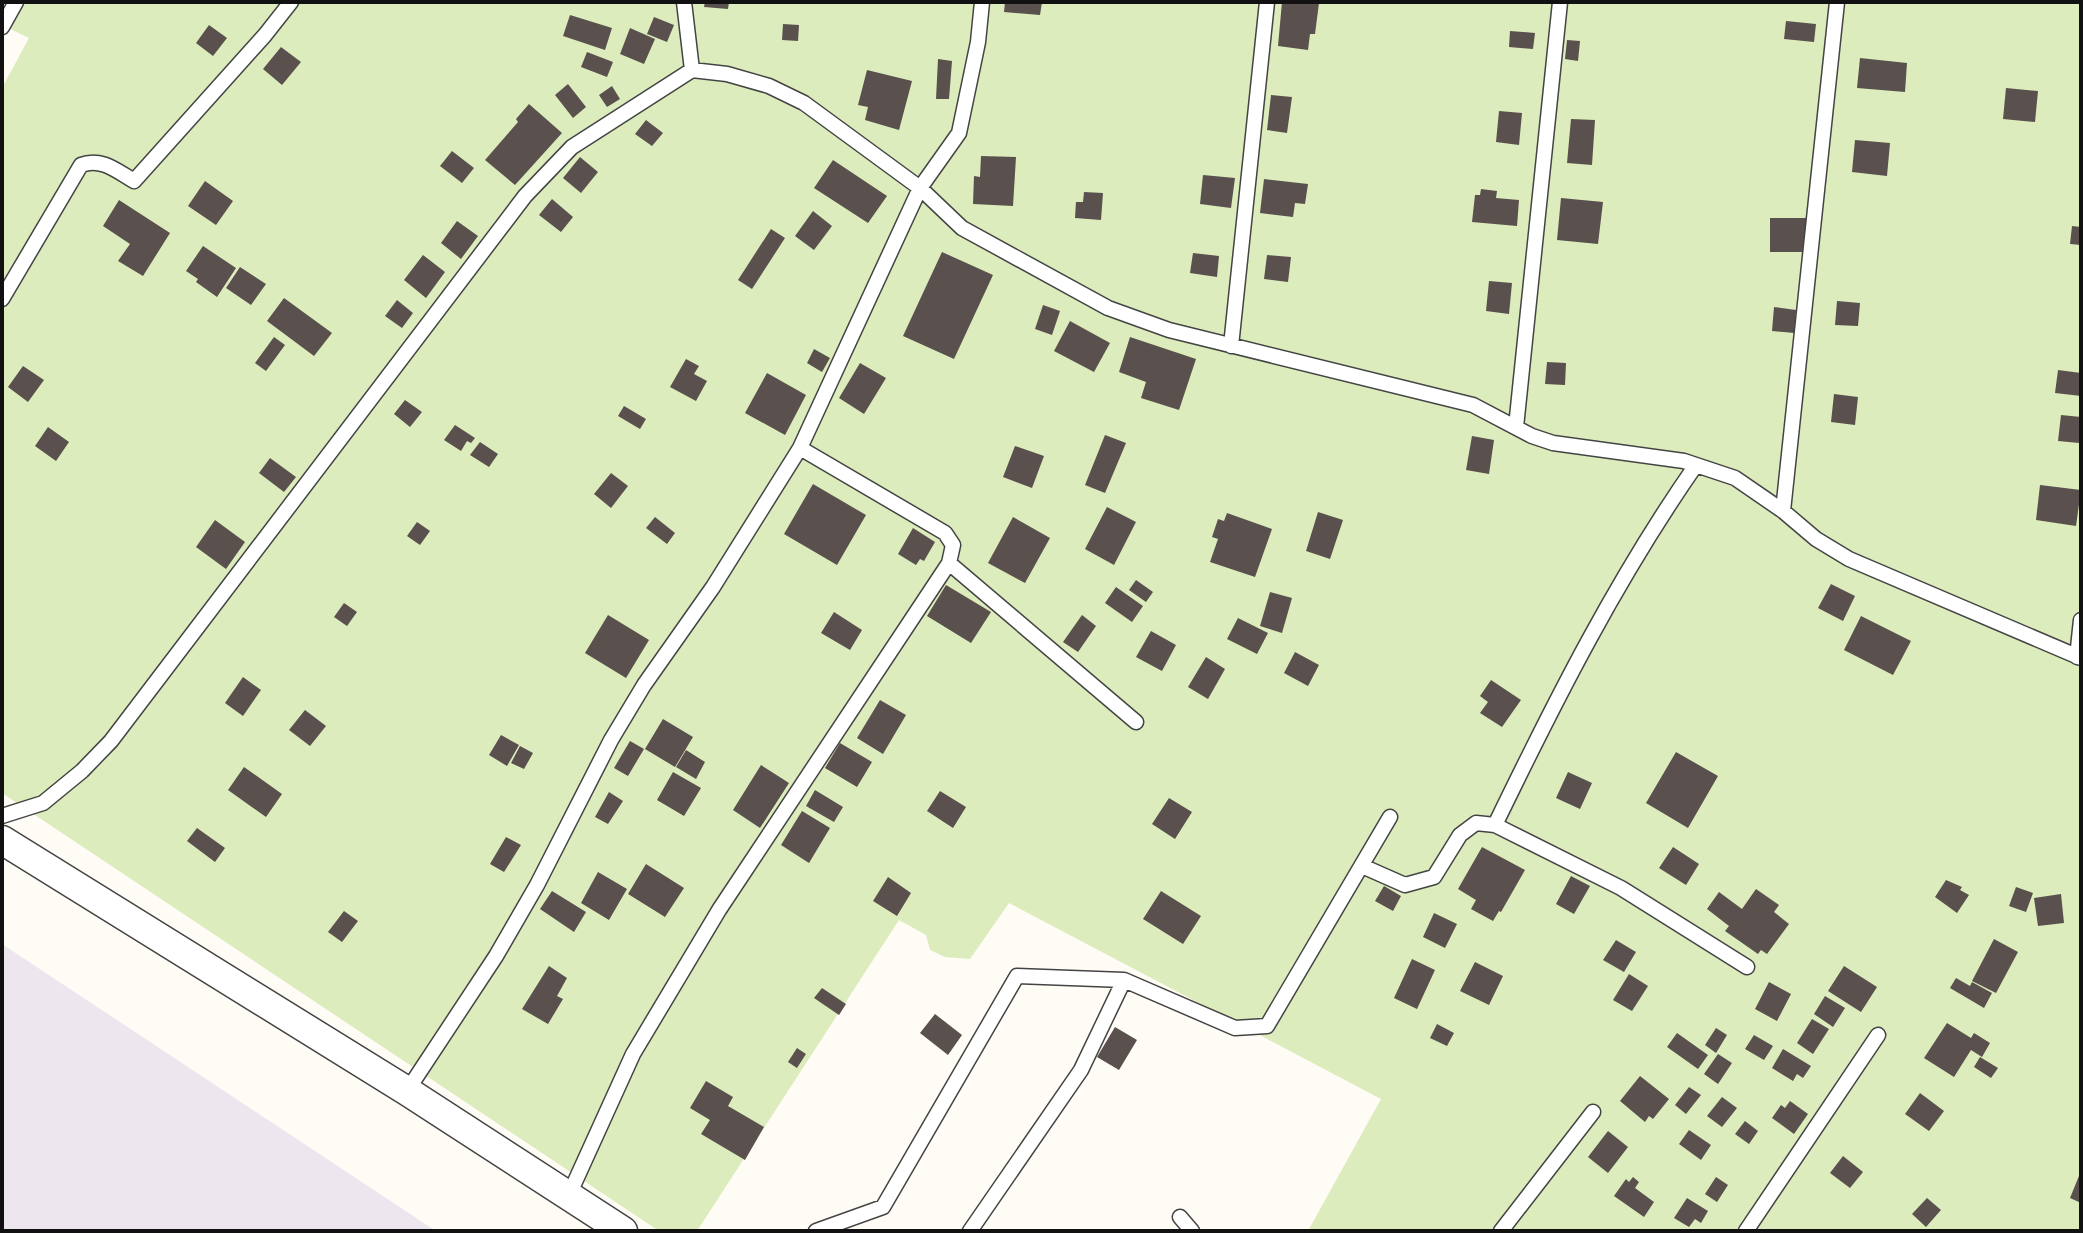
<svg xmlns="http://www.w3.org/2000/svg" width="2083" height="1233" font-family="Literata,serif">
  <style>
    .industrial { fill: #ede6ef }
    .green { fill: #dcecbc }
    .building { fill: #5a504d }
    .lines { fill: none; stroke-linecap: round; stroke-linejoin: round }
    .lane-casing { stroke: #444; stroke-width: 17 }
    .street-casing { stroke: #444; stroke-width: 31 }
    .lane { stroke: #fff; stroke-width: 14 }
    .street { stroke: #fff; stroke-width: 28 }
  </style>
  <rect width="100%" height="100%" fill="#fffbf5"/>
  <path class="industrial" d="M2 944 436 1231H2Z"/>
  <path class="green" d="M2 2H2081V1231H1308L1381 1099 1009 903 970 959 945 957 930 950 926 935 899 920 697 1231H659L2 793V88L29 38 2 25Z"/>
  <path class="building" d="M705 2H729L728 9 704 7Z
    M1005 2H1042L1040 15 1004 12Z
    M1282 2 1319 3 1315 34H1310L1308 50 1278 46Z
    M570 15 612 28 605 50 563 36Z
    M654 17 674 25 667 42 647 34Z
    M1786 21 1816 24 1814 42 1784 39Z
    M783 24 799 25 798 41 782 40Z
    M209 25 227 38 213 56 196 43Z
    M630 28 655 39 644 64 620 54Z
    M1510 31 1535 33 1533 49 1509 47Z
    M1567 40 1580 41 1578 61 1565 59Z
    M281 47 301 62 282 85 263 69Z
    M587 52 613 62 607 77 581 67Z
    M1860 58 1907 63 1905 92 1857 88Z
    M938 59 952 61 949 99H936Z
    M867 70 912 81 899 130 865 120 868 107 858 105Z
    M568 84 586 107 573 118 555 95Z
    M612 86 620 99 607 107 599 95Z
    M2006 88 2038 91 2035 122 2003 119Z
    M1271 95 1292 97 1287 133 1267 130Z
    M529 104 562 133 515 185 485 160 518 122 516 119Z
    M1499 111 1522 113 1519 145 1496 142Z
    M1571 119 1595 120 1592 165 1567 163Z
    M646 120 663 133 652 146 635 134Z
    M1855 140 1890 143 1887 176 1852 172Z
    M452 151 474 168 462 183 440 166Z
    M981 156 1016 157 1013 206 973 204 974 176 980 177Z
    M580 157 598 172 581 193 563 178Z
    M833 160 887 196 868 223 814 188Z
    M1203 175 1235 178 1231 208 1200 204Z
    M1264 179 1308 184 1305 204 1295 203 1293 217 1260 213Z
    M205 181 233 201 216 225 188 206Z
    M1481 189 1497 191 1496 198 1519 200 1517 226 1472 222 1475 195H1480Z
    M1084 192 1103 193 1101 220 1075 218 1076 202H1083Z
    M1561 198 1603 202 1598 244 1557 240Z
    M552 199 573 217 561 232 539 215Z
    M119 200 170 233 143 276 118 261 130 244 103 226Z
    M813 211 832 226 814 250 795 236Z
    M1770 218H1806V252H1770Z
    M457 221 478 236 461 259 441 243Z
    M2072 226 2081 227V245L2070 244Z
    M771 229 785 238 752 289 738 280Z
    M203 246 236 268 217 297 196 282 198 279 186 271Z
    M942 252 993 275 954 359 903 336Z
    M1193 253 1219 256 1217 277 1190 273Z
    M423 255 445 272 426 298 404 280Z
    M1267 255 1291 257 1288 282 1264 279Z
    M240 267 266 284 251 305 226 288Z
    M1489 281 1512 283 1509 314 1486 311Z
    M284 298 332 333 314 356 267 321Z
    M397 300 413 313 402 328 385 316Z
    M1837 301 1860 303 1858 326 1835 325Z
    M1043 305 1060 311 1052 335 1035 329Z
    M1774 307 1796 310 1794 333 1772 331Z
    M1070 321 1110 343 1094 372 1054 351Z
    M274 337 285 345 266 371 255 363Z
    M1130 337 1196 359 1179 410 1141 398 1146 382 1119 372Z
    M814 349 830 358 822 372 807 363Z
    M686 359 699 366 694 374 707 381 696 401 670 387Z
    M1547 362 1566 363 1565 385 1545 384Z
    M860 363 886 378 864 414 839 398Z
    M23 366 44 380 28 402 8 387Z
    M2058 370 2081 373V396L2055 393Z
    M767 373 806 395 785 435 745 413Z
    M1834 394 1858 397 1855 425 1831 422Z
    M405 400 422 412 410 427 394 414Z
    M624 406 646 419 640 429 618 416Z
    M2061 415 2081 417 2079 443 2058 441Z
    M455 425 475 438 471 443 467 441 461 451 444 440Z
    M48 427 69 442 56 461 35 446Z
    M1105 435 1126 443 1105 493 1085 485Z
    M1472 436 1494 440 1489 474 1466 470Z
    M480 442 498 454 489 467 470 455Z
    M1015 446 1044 456 1032 488 1003 477Z
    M270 458 296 477 284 492 259 473Z
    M611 473 628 486 611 508 594 494Z
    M813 484 866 515 837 565 784 534Z
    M2040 485 2081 490 2076 526 2036 520Z
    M1107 507 1136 522 1114 565 1085 549Z
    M1318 512 1343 520 1330 559 1306 551Z
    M1227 513 1272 529 1255 577 1210 562 1218 539 1212 537 1218 519 1224 521Z
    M655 517 675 533 667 544 646 528Z
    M1013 517 1050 538 1025 583 988 563Z
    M215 520 245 542 226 569 196 547Z
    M417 522 430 531 420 545 407 536Z
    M913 528 935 542 924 561 920 559 916 565 898 554Z
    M1136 580 1153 592 1146 602 1129 590Z
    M1831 584 1855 596 1843 621 1818 608Z
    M946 585 991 612 971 643 927 616Z
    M1116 587 1143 606 1132 622 1105 603Z
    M1270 592 1292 598 1282 633 1260 626Z
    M344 603 357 612 347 626 334 617Z
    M834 612 862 630 850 650 821 633Z
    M608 615 649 640 626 678 585 653Z
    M1082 615 1096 626 1078 652 1063 642Z
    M1861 616 1911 641 1893 675 1844 650Z
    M1238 618 1268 633 1257 654 1227 639Z
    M1151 631 1176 645 1162 671 1136 657Z
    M1295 652 1319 665 1308 686 1284 673Z
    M1206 657 1225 669 1208 699 1188 687Z
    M243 677 261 690 243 716 225 703Z
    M1491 680 1521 700 1502 727 1480 713 1488 702 1480 696Z
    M880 700 906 715 883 754 857 738Z
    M305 710 326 726 310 746 289 730Z
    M663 719 693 737 675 767 645 749Z
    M501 735 519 745 507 766 489 755Z
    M630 741 644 749 628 776 614 768Z
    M840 743 872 762 857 787 825 768Z
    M520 746 533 753 524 769 511 763Z
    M686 750 705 762 696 779 676 767Z
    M1676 752 1718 776 1688 828 1646 803Z
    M761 765 789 783 760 828 733 810Z
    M244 767 282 794 266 817 228 790Z
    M673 772 701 788 684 816 657 800Z
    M1568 772 1592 783 1580 809 1556 798Z
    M815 790 843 807 834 822 806 806Z
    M940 791 966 807 953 828 927 811Z
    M609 792 623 801 608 824 595 817Z
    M1169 798 1192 812 1175 839 1152 824Z
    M802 811 830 828 809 863 781 845Z
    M197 828 225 848 215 862 187 841Z
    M506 837 521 845 504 872 490 864Z
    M1482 847 1525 870 1501 912 1499 911 1493 921 1471 909 1476 900 1458 889Z
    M1673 847 1699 864 1686 885 1659 868Z
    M646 864 684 888 665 917 628 894Z
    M598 872 627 889 609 920 581 903Z
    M1571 876 1590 886 1574 914 1556 904Z
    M888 877 911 893 897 916 873 901Z
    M1946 880 1962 887 1960 890 1969 895 1957 913 1935 897Z
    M1384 886 1401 896 1393 911 1375 901Z
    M2016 887 2033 893 2026 912 2009 906Z
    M1756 889 1779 905 1774 912 1789 924 1767 954 1761 950 1758 954 1725 931 1729 926 1707 909 1719 892 1742 909Z
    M552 891 586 912 574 932 540 909Z
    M1161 891 1201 916 1183 944 1143 919Z
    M2061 894 2064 923 2038 926 2034 898Z
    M344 911 358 921 342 942 328 932Z
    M1434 913 1457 924 1445 948 1423 937Z
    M1994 939 2018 952 1996 993 1972 981Z
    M1616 940 1636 952 1624 972 1603 960Z
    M1412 959 1435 970 1417 1009 1394 998Z
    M1475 962 1503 976 1489 1005 1460 991Z
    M549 966 567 978 557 996 563 999 548 1024 522 1009Z
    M1844 966 1877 987 1861 1012 1828 991Z
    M1629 974 1648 986 1632 1011 1613 1000Z
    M1956 978 1970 986 1972 982 1992 993 1984 1008 1950 988Z
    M1769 982 1791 994 1777 1021 1755 1009Z
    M822 988 846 1004 839 1015 814 998Z
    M1825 996 1845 1008 1833 1027 1814 1014Z
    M935 1014 962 1035 948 1055 920 1033Z
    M1812 1019 1829 1029 1813 1054 1797 1043Z
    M1947 1023 1971 1038 1974 1033 1990 1043 1982 1057 1971 1050 1954 1077 1924 1058Z
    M1437 1024 1454 1033 1447 1046 1430 1038Z
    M1115 1027 1137 1040 1119 1070 1097 1057Z
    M1716 1028 1727 1035 1716 1053 1705 1045Z
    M1677 1033 1708 1055 1698 1069 1667 1047Z
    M1754 1035 1773 1046 1764 1060 1745 1049Z
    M797 1048 806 1054 797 1068 788 1062Z
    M1783 1049 1811 1066 1803 1078 1797 1074 1793 1081 1772 1068Z
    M1718 1054 1732 1063 1718 1084 1704 1074Z
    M1980 1057 1998 1068 1991 1078 1974 1067Z
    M1640 1076 1669 1099 1653 1119 1649 1116 1645 1122 1620 1101Z
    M706 1081 733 1097 728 1106 764 1127 745 1160 701 1134 710 1120 690 1108Z
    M1689 1087 1701 1095 1686 1114 1675 1105Z
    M1920 1093 1944 1111 1929 1131 1905 1114Z
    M1722 1097 1737 1108 1722 1127 1707 1116Z
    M1790 1101 1808 1114 1794 1134 1772 1118 1781 1105 1785 1108Z
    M1745 1121 1758 1131 1749 1144 1735 1134Z
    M1689 1130 1711 1145 1701 1160 1679 1144Z
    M1608 1131 1628 1147 1608 1173 1588 1157Z
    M1843 1156 1863 1172 1850 1188 1830 1173Z
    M2081 1171V1203L2070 1198Z
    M1633 1177 1639 1182 1635 1188 1654 1202 1644 1217 1614 1196 1626 1179 1629 1182Z
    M1716 1177 1728 1185 1717 1202 1705 1194Z
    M1687 1198 1708 1211 1701 1223 1695 1219 1689 1227 1674 1218Z
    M1927 1198 1941 1210 1926 1227 1912 1214Z"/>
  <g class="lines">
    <defs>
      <path id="lane" d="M684 2 692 70
        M2 27 16 2
        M2 299 81 165C101 157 117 171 134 181L265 35 291 2
        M1231 346 1267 2
        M1516 427 1560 2
        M800 448 945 533 953 545 949 563 1136 722
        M1783 511 1837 2
        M2077 657 2081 620
        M2 816 43 803 82 771 111 741 525 196 572 147 692 70 727 74 769 86 804 103 920 188 962 228 1108 308 1169 330 1473 405 1532 436 1553 443 1684 461 1735 478 1783 511 1816 539 1849 559 2081 658
        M1495 825C1555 701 1617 578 1696 465
        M1362 866 1405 885 1434 877 1460 835 1476 823 1495 825 1621 888 1747 967
        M407 1091 496 956 537 885 611 740 644 685 713 587 800 448 920 188 959 133 978 42 982 2
        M569 1195 633 1054 719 910 949 563
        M1180 1217 1192 1231
        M816 1231 883 1207 1017 976 1124 980
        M970 1231 1081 1070 1124 980 1235 1028 1267 1026 1390 817
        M1501 1231 1593 1112
        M1746 1231 1878 1035"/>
      <path id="street" d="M2 840 407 1091 623 1231"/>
    </defs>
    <use href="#lane" class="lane-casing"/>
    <use href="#street" class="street-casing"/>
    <use href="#lane" class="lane"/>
    <use href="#street" class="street"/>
  </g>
  <rect width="2083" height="1233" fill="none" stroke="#111111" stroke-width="8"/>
</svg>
